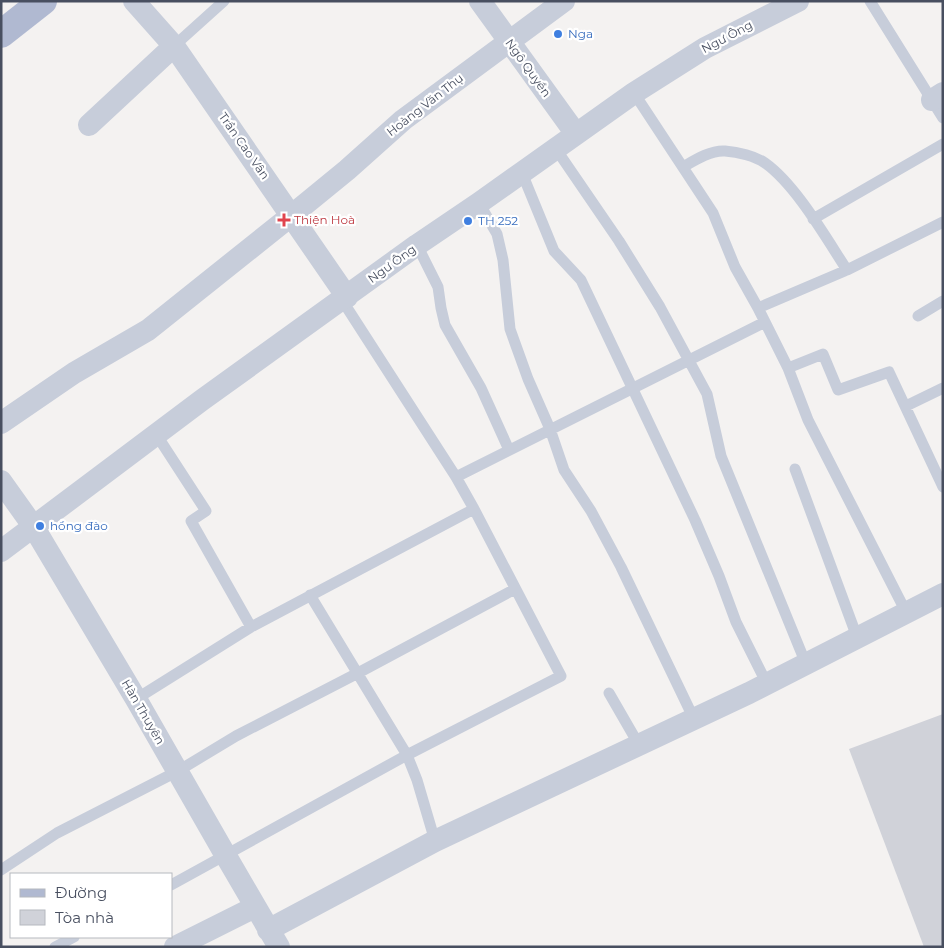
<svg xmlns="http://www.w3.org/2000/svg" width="944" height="948" font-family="Montserrat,sans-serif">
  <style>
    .building { fill: #d0d2d9 }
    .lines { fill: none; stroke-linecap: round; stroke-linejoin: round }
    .lane { stroke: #c7cdda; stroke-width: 11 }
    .street { stroke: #c7cdda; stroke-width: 22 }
    .primary { stroke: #b0b9d1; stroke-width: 28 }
    .shop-dot { fill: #3f7fe0; stroke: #fff; stroke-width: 2 }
    .health-dot { fill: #e0444e; stroke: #fff; stroke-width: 2 }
    .labels { text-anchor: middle; stroke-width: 4.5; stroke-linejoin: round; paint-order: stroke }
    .shop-label { font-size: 12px; fill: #366cbe; stroke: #fff; text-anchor: start }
    .street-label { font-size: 12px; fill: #484f60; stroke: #fff }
    .health-label { font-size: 12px; fill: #be3a42; stroke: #fff; text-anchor: start }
  </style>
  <rect width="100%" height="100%" fill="#f4f2f1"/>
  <path class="building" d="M943 714V947H924L849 749Z"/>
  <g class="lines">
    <path class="lane" d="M870 1 943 118
      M174 46 224 1
      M634 93 713 213 735 267 758 308 788 368 808 420 906 612
      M556 149 619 241 660 307 707 394 721 456 806 664
      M683 167C695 160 711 150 725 151 738 152 755 156 765 163 796 185 826 238 847 270
      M522 173 554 251 581 280 695 520 719 576 736 622 767 684
      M479 203 497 234 503 260 510 329 528 379 550 429 564 470 591 511 621 567 694 719
      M813 219 943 144
      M417 245 438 287 441 308 445 325 481 388 509 450
      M342 300 456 477
      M758 308 847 270 943 222
      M918 316 943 301
      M788 368 823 354 838 390 889 372 943 487
      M906 406 943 388
      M156 434 206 511 191 521 251 627
      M795 469 857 637
      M310 595 407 755 417 780 435 841
      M609 693 639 745
      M136 699 251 627 474 509 456 477 765 322
      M1 870 57 833 178 771 236 736 358 673 515 589
      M171 885 407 755 561 676 474 509
      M55 947 74 937"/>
    <path class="street" d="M134 1 174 46 347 297
      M480 1 576 134
      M932 100 943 93
      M89 125 174 46
      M1 423 74 373 148 330 292 215 347 170 403 120 564 1
      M1 481 33 526 136 699 226 856 279 947
      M1 551 202 400 417 245 479 203 634 93 705 48 798 1
      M268 930 435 841 749 693 943 594
      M175 947 255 907"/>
    <path class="primary" d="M1 34 43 1"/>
  </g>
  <g class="shop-dot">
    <circle cx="558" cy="34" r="5"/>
    <circle cx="468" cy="221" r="5"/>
    <circle cx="40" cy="526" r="5"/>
  </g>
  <path class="health-dot" d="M281.5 212.5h5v5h5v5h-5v5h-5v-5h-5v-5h5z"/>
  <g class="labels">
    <g class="shop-label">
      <text x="568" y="38">Nga</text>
      <text x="478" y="225">TH 252</text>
      <text x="50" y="530">hồng đào</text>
    </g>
    <g class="street-label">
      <text transform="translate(727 37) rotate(-28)" y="4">Ngư Ông</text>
      <text transform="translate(528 68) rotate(54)" y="4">Ngô Quyền</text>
      <text transform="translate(425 105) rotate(-38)" y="4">Hoàng Văn Thụ</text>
      <text transform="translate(244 146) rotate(55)" y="4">Trần Cao Vân</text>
      <text transform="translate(392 264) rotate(-36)" y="4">Ngư Ông</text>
      <text transform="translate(143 712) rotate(60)" y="4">Hàn Thuyên</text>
    </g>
    <g class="health-label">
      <text x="294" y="224">Thiện Hoà</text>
    </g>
  </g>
  <rect width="944" height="948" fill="none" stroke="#484f60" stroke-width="5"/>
  <rect x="10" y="873" width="162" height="65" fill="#ffffff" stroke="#b6b9bf"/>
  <rect x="20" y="889" width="25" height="8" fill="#b0b9d1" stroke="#b6b9bf"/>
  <text x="55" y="898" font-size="15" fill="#484f60">Đường</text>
  <rect x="20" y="910" width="25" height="15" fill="#d0d2d9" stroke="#b6b9bf"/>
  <text x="55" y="923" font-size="15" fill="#484f60">Tòa nhà</text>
</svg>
